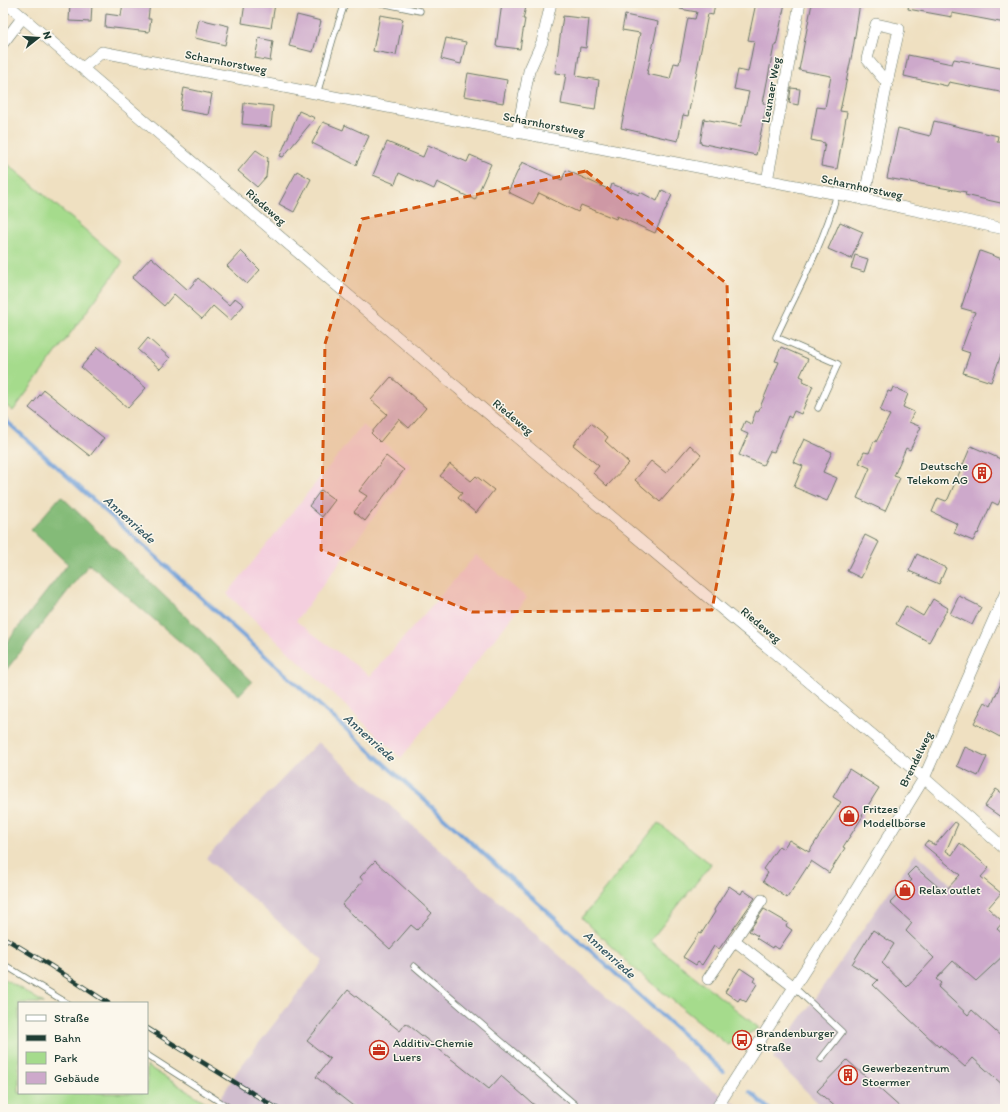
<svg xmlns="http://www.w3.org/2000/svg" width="1008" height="1112" font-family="Itim,sans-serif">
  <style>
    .built { fill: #f4cfde }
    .industrial { fill: #d0bdce }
    .green { fill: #a5db8c; stroke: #628c60 }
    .forest { fill: #84bb78; stroke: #527c56 }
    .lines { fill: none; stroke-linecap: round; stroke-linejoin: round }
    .stream { stroke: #6e9fd8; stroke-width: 4 }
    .building { fill: #cda9cb }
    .service-casing { stroke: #687665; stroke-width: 7 }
    .minor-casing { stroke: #687665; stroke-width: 12 }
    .service { stroke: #fff; stroke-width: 5.5 }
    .minor { stroke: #fff; stroke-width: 11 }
    .rail-casing { stroke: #1f3d34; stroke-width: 4.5 }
    .rail { stroke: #fbf7ec; stroke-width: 3; stroke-dasharray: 9; stroke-linecap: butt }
    .marked { fill: #d45610; fill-opacity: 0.2; stroke: #d45610; stroke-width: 3; stroke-dasharray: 8 5; stroke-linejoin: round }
    .labels { text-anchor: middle; stroke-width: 3; stroke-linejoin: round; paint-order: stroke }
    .street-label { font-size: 12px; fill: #1f3d34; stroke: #fbf7ec }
    .poi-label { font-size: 12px; fill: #1f3d34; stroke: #fbf7ec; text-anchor: start }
    .water-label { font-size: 13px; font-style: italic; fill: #375a65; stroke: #fbf7ec }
  </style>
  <rect width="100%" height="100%" fill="#fbf7ec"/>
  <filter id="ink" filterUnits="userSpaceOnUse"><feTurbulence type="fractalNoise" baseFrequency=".025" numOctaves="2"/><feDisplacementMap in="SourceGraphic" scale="8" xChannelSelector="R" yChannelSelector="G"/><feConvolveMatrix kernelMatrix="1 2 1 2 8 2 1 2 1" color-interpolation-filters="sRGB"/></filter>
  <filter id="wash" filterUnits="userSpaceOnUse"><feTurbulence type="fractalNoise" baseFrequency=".012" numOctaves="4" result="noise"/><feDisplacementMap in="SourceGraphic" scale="16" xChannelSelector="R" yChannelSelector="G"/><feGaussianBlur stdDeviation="0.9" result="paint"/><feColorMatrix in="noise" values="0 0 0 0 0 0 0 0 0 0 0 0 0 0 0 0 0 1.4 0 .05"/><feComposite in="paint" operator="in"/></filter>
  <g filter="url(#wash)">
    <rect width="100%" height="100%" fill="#efe0c1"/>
    <path class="built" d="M362 425 412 466 296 621 370 676 476 555 527 598 401 758 227 594Z"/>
    <path class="industrial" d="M318 742 706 1085 744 1109H217L215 1107 238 1070 323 961 206 858Z
      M916 853 1005 933V1109H824L773 1058Z"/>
    <path class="green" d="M3 160 123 262 13 411 3 403Z
      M658 823 711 864 650 941 759 1028 728 1045 634 969 582 918Z
      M3 978 44 1003H19V1093H147V1066L217 1109H3Z"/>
    <path class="forest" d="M61 496 252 681 239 695 205 663 89 564 3 674V647L68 564 31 530Z"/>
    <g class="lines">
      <path class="stream" d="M3 418 723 1071
        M750 1092 769 1109"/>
    </g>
    <g id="blocks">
      <path class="building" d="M70 3 92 4 91 22 69 21Z
        M123 3H150L148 19H151L149 32 105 27 106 14 121 16Z
        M245 3 275 4 271 28 242 23Z
        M502 3H527L523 19H525L520 49 496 46Z
        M680 3H715L713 15 708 14 688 116 683 115 678 141 621 128 640 33 622 30 625 15 658 22 647 74 670 79 674 63 679 64 688 18 695 19 697 12 680 9Z
        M756 3H785L776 46H774L763 103 767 104 756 155 700 143 704 119 741 126 749 92 734 89 738 70 748 72 754 41 748 40Z
        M812 3H860L853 49 840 111 847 112 837 169 821 166 825 143 811 140 817 107 825 108 831 76 799 70Z
        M909 3H1005V23L952 13V17L908 9Z
        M297 15 321 21 313 52 289 46Z
        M380 15 403 19 396 55 373 51Z
        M563 16 589 19 586 48 580 47 576 76 599 80 595 110 561 104 566 74 555 73Z
        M199 19 229 26 225 45 195 38Z
        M259 38 273 41 270 61 255 58Z
        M446 38 466 42 461 64 441 59Z
        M908 55 952 64 954 59 1005 69V93L949 82 947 86 904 76Z
        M468 73 507 80 503 103 464 96Z
        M184 88 212 94 208 115 180 110Z
        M791 88 800 89 798 105 789 103Z
        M244 103 273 106 271 127 242 124Z
        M299 111 315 118 283 157 280 156Z
        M934 121 998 136 997 142H1005V204L965 195 966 192 887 178 898 128 930 136Z
        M323 122 343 130 345 125 369 136 356 165 312 143Z
        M387 142 423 157 428 145 467 162 470 155 491 164 475 200 437 182 434 189 399 173 395 184 373 175Z
        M256 150 268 158 266 177 257 187 238 171Z
        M522 162 562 180 566 170 610 190 612 184 639 195 640 192 657 201 662 190 672 195 655 233 617 216 616 219 581 205 578 212 539 193 533 204 508 192Z
        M297 171 311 179 294 212 279 204Z
        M840 222 863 232 851 259 828 249Z
        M241 251 260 270 247 284 227 266Z
        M980 251 1005 260V344L991 382 963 373 970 353 961 350 975 312 961 308Z
        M855 255 868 259 864 272 851 268Z
        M151 257 188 290 198 278 229 305 235 298 244 305 230 321 213 306 202 319 174 294 164 306 132 278Z
        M148 338 170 358 160 369 138 350Z
        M98 347 146 388 128 408 81 367Z
        M781 347 808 359 800 376 804 378 802 382 813 386 801 414 794 411 791 418 788 416 774 452 770 451 763 465 739 455 748 434 741 431 745 421 751 424 756 411 758 412 779 362 775 361Z
        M391 377 426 408 409 428 399 419 380 442 371 433 387 414 371 400Z
        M893 387 908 394 903 407 914 412 909 422 921 427 910 450 906 448 894 476 900 478 885 511 857 498 870 468 859 463 864 452 869 453 874 441 876 442 890 415 880 411 888 391 891 392Z
        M44 390 104 438 90 456 29 408Z
        M591 423 608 437 605 441 629 463 607 486 593 473 599 466 573 445Z
        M804 439 832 452 823 472 837 478 827 501 794 487 803 466 793 462Z
        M690 445 701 455 660 502 635 480 651 461 666 473Z
        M971 446 1005 461V490L998 505 992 502 978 534 977 533 973 541 954 533 958 524 932 512 938 498 946 501 948 499Z
        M386 456 404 470 365 521 354 512 367 496 359 491Z
        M450 464 471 481 476 476 494 490 476 513 458 498 462 493 440 476Z
        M321 490 335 500 322 517 309 506Z
        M865 535 879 542 861 578 847 571Z
        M917 554 946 568 939 584 909 571Z
        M959 596 981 607 972 625 950 614Z
        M933 599 948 608 929 642 896 624 906 606 923 616Z
        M1005 674V727L1000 737 974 723 985 702 991 706Z
        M965 747 987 757 978 776 957 766Z
        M849 769 879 788 862 815 863 816 843 847 845 848 829 873 811 861 787 898 763 881 768 873 763 869 779 846 783 849 789 840 809 852 841 802 833 797Z
        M996 789 1005 795V820L985 806Z
        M955 822 958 824 946 851 952 855 960 843 989 868 981 877 1001 893 988 908 1003 922 997 929 1005 936V954L976 981 953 961 936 979 941 983 938 987 968 1015 972 1010 1005 1040V1087L973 1058 965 1067 940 1045 939 1047 873 985 878 980 852 964 873 930 894 944 882 963 907 987 934 958 906 931 912 923 890 903 912 880 907 875 915 867 944 892 960 875 924 845 927 841 935 845Z
        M375 861 432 913 417 930 411 925 390 949 342 905 363 881 360 877Z
        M729 886 741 894 743 890 755 898 719 949 714 946 702 965 698 962 696 965 683 957 699 933 701 934 715 912 714 910Z
        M764 909 788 923 786 926 792 930 779 949 773 946 772 948 756 938 758 936 749 931Z
        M740 968 755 978 753 981 757 984 746 1002 740 998 738 1001 725 992Z
        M348 990 400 1031 406 1023 489 1089 501 1076 539 1109H357L316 1077 330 1059 307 1041Z
        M847 1060 902 1109H838L817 1091Z"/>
    </g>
  </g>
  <g filter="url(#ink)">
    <use href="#blocks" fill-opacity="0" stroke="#687665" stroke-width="1"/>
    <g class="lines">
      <defs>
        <path id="service" d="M381 3 420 11
          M317 94 333 39 345 3
          M818 408 838 364 776 337C798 290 823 244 837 194
          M3 964 67 1003
          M414 966 580 1109
          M794 987 842 1032 821 1059
          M147 1055 231 1109"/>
        <path id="minor" d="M6 3 416 353 924 778 1005 849
          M3 43 23 17
          M83 68 102 52 853 197 1005 229
          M517 133 529 71 542 42 551 3
          M767 181 800 3
          M864 200 887 83 899 29 876 24 867 59 887 83
          M734 940 794 987
          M708 979 762 900
          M716 1109 846 906 924 778 1005 594"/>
      </defs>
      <use href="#service" class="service-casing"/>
      <use href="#minor" class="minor-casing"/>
      <use href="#service" class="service"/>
      <use href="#minor" class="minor"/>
      <defs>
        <path id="rail" d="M3 937 51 966 108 1003
          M147 1028 278 1109"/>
      </defs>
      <use href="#rail" class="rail-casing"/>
      <use href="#rail" class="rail"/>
    </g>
  </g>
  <path class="marked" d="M586 171 727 284 733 494 712 610 472 612 321 550 325 344 362 219Z"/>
  <defs>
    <symbol id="building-ring" viewBox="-11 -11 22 22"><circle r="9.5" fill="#fbf7ec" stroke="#c8321e" stroke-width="1.5"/><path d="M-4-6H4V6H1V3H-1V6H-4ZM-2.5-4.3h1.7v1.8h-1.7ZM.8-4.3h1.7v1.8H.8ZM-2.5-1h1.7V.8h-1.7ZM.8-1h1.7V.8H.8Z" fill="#c8321e"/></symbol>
    <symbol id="shop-ring" viewBox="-11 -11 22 22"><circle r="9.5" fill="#fbf7ec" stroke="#c8321e" stroke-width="1.5"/><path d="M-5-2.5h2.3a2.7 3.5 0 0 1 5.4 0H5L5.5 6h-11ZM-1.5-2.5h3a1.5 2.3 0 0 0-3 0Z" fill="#c8321e"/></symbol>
    <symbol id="bus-ring" viewBox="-11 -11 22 22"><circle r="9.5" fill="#fbf7ec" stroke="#c8321e" stroke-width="1.5"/><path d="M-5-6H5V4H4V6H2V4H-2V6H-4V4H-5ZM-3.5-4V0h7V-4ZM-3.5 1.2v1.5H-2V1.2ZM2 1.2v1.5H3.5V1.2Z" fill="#c8321e"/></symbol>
    <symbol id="office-ring" viewBox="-11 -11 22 22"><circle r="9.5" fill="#fbf7ec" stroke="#c8321e" stroke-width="1.5"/><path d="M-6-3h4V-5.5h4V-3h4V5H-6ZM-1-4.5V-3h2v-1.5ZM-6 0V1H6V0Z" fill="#c8321e"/></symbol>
  </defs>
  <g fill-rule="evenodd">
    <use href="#building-ring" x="971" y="462" width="22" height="22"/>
    <use href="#shop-ring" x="838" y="805" width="22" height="22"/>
    <use href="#shop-ring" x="894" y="879" width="22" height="22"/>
    <use href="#bus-ring" x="731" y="1029" width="22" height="22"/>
    <use href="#office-ring" x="368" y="1039" width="22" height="22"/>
    <use href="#building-ring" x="837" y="1064" width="22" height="22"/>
  </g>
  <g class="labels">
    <g class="street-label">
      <text transform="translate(226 62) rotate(11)" y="4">Scharnhorstweg</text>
      <text transform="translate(771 90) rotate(-80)" y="4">Leunaer Weg</text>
      <text transform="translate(544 124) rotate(11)" y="4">Scharnhorstweg</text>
      <text transform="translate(862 187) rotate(12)" y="4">Scharnhorstweg</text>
      <text transform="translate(266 207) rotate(41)" y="4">Riedeweg</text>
      <text transform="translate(513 417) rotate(40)" y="4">Riedeweg</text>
      <text transform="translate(761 625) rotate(40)" y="4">Riedeweg</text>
      <text transform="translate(916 759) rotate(-64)" y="4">Brendelweg</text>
    </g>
    <g class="poi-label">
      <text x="968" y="470" text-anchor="end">Deutsche<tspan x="968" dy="14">Telekom AG</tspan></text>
      <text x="863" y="813">Fritzes<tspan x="863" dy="14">Modellbörse</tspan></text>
      <text x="919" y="894">Relax outlet</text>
      <text x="756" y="1037">Brandenburger<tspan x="756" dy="14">Straße</tspan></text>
      <text x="393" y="1047">Additiv-Chemie<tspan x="393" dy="14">Luers</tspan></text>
      <text x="862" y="1072">Gewerbezentrum<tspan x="862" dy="14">Stoermer</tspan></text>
    </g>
    <g class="water-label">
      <text transform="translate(130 519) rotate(42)" y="5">Annenriede</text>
      <text transform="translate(370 737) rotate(42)" y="5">Annenriede</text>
      <text transform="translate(610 954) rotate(42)" y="5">Annenriede</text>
    </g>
  </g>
  <rect width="1008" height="1112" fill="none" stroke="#fbf7ec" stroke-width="16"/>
  <rect x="18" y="1002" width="130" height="92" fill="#fbf7ec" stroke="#a3ada2"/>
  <rect x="26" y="1015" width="20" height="6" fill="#ffffff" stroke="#a3ada2"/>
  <text x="54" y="1022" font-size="12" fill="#1f3d34">Straße</text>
  <rect x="26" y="1035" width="20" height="6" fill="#1f3d34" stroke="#a3ada2"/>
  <text x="54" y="1042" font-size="12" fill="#1f3d34">Bahn</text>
  <rect x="26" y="1052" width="20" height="12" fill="#a5db8c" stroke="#a3ada2"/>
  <text x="54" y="1062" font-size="12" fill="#1f3d34">Park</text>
  <rect x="26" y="1072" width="20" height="12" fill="#cda9cb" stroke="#a3ada2"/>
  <text x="54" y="1082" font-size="12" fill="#1f3d34">Gebäude</text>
  <g transform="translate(38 38) rotate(73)" stroke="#fbf7ec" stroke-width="3" paint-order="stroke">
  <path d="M0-3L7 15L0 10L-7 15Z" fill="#1f3d34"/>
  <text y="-6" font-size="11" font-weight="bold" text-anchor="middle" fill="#1f3d34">N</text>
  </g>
</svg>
